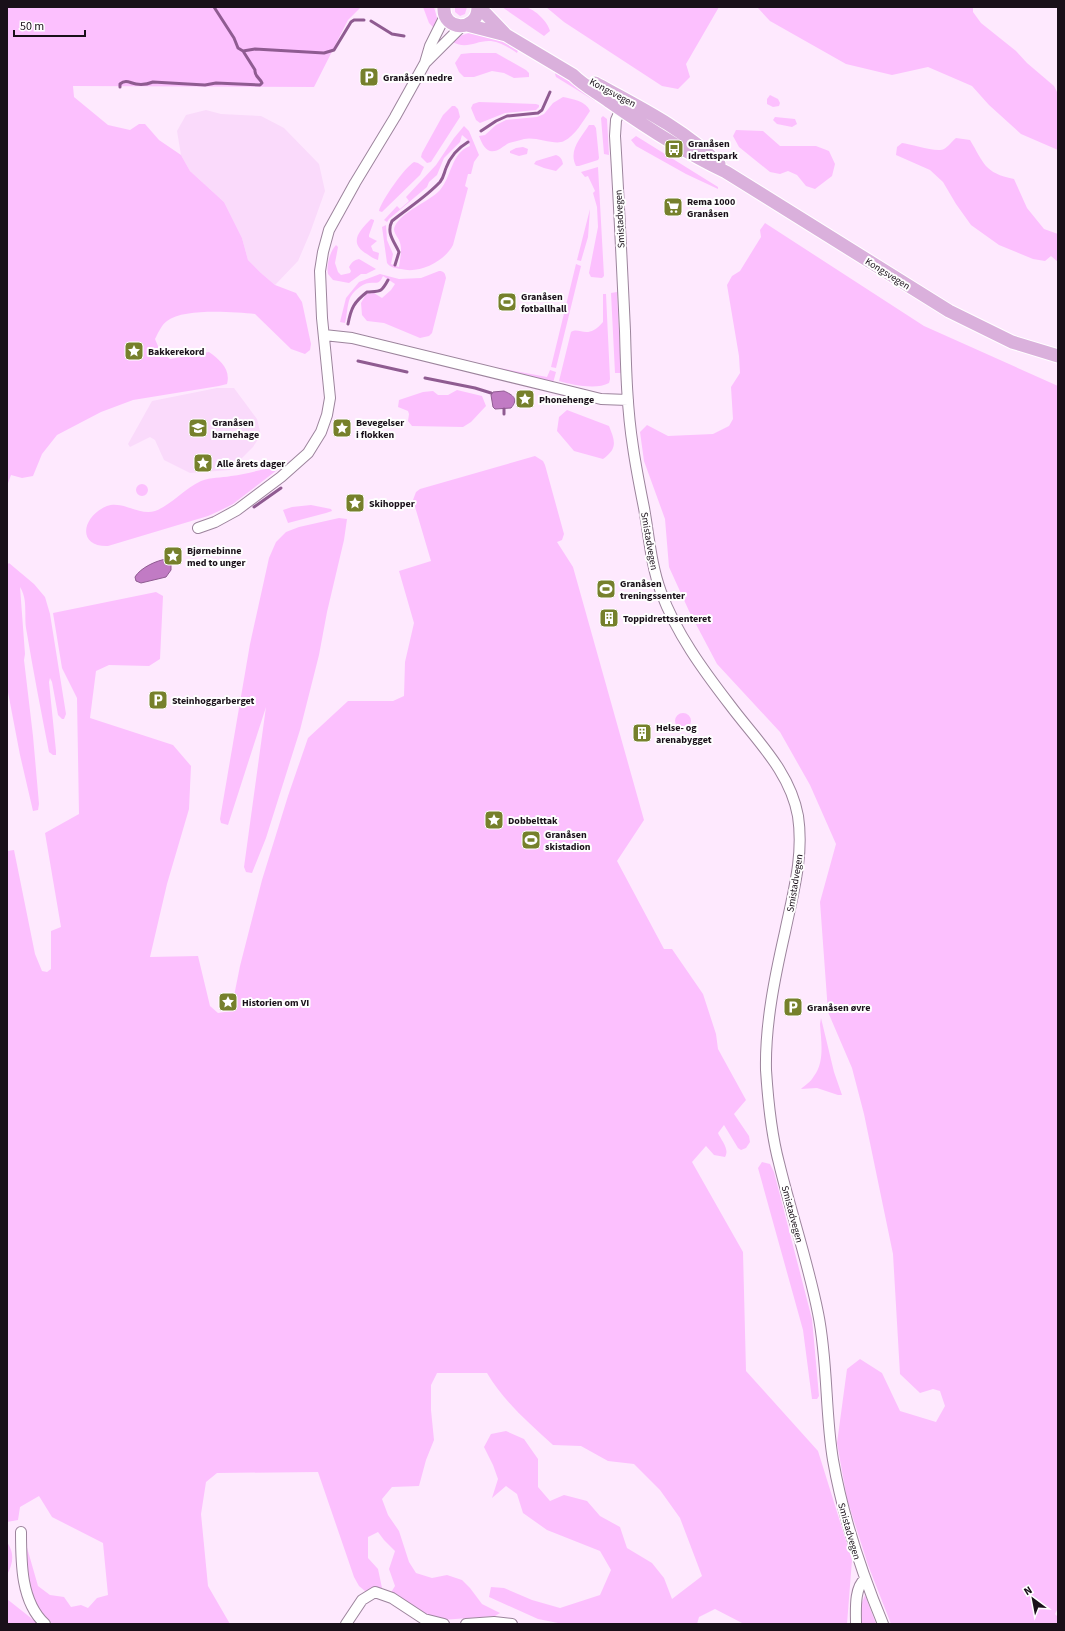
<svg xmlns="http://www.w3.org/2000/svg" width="1065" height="1631" font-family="'Source Sans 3',sans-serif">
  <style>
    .built { fill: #fadafb }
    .green { fill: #fcc0fe }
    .water { fill: #c17bc4; stroke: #8f5b91 }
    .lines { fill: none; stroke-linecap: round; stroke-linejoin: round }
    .stream { stroke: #8f5b91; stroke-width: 3 }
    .minor-casing { stroke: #9c849c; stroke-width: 12 }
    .major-casing { stroke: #fff; stroke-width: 15 }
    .minor { stroke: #fff; stroke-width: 10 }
    .major { stroke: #dab0dc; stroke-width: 13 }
    .labels { text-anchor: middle; stroke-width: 4; stroke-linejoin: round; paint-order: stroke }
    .poi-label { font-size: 10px; font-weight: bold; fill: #191019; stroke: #fefefe; text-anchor: start }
    .street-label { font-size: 10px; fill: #191019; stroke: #fefefe }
  </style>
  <rect width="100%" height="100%" fill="#fee9fe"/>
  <path class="built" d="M206 110 221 114 261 116 284 128 319 164 325 191 310 233 298 261 275 285 261 273 248 260 242 238 224 202 190 171 181 155 177 131 186 115Z
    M217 388H234L257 419 260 431V436L253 447 230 470 190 473 164 460 155 440 150 437 130 447 128 444 152 401Z"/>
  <path class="green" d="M7 7 360 8 348 20 314 87 73 86 74 97 108 125 130 130 139 124H145L159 140 181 155 190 171 224 202 242 238 248 260 261 273 275 285 296 293 302 302 311 344 310 350 305 354 291 349 255 314C233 312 184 308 167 321 162 324 158 333 155 339L160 351 170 359 209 352C220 360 231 369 227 384L219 386 133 400 101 412 57 435 42 454 33 476 22 478 11 475 7 486Z
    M423 7H434L437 18 435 29 429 23Z
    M455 7H467L465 14 460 16 455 12Z
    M502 7C509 7 518 6 525 7 535 9 548 22 550 31L544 36Z
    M546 7H719L686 64 690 77 678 89 662 86 564 22Z
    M757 7H973V12L981 23 1016 51 1027 63 1054 86 1058 94V150L1021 134 989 105 972 86 928 67 892 75 846 64 770 21Z
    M472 32 498 38 519 48 517 53C509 48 501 42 491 41 475 40 467 51 451 41L456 37Z
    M471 53H496L526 70 529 73V77L514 78 504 73 492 71 474 77H464L459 72 455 63 461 54Z
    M556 72 598 97 595 101 556 77 555 74Z
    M770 95 778 99 780 103 779 106 773 107 767 104V99Z
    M563 97C573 99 586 101 590 111 583 121 575 136 564 141 555 146 536 136 524 139 520 140 514 142 509 143 503 146 497 153 490 151 484 149 481 141 479 136L485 135 496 125 506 120 537 117 544 114 553 103Z
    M479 102 536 104 539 105V107L536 110 505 113 480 123 476 120 471 108 473 104Z
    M452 106H455L458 109 460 117 431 162 427 163 421 157 422 153 443 115Z
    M603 116 607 119 609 155 604 154 601 118Z
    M775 117 795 119 797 124 792 127 777 124 773 120Z
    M589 125H594L596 128 599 158 598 160 579 166H576C568 150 581 138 589 125Z
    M464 126 469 131 479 155 474 162 471 174H468L465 186 468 188 453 245C444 262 419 274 401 269 395 268 391 268 387 263L382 227 386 225 387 240 393 254 391 264 399 267C400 258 403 249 399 240 397 236 392 231 395 226 402 211 429 202 440 190 452 176 451 153 470 146L468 140 462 135 460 142 444 158 437 175 429 182 427 187 389 219 387 222 384 220 397 206 400 209 409 201 406 197 436 165 454 138Z
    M736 130 763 131 780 146H816L829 151 835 164 832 176 815 189 806 186 797 175 788 171 780 174 770 172 739 147 733 136Z
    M636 136 718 187V189L686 174 636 146 631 140Z
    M956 138 970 140C984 163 984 173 1014 179L1027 208 1044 229 1058 234V262L1051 256 1045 261 1033 259 999 245 971 225 956 204 943 182 930 170 896 155 897 147 902 143C911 144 937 153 944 149 948 147 952 141 956 138Z
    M523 147 528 149 527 154 519 156 510 153V151L516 148Z
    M556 155C561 157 562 159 563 164L556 171 544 168 534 164 536 161Z
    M414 162 418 163 424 167 420 175 382 212 379 211C381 201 405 167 414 162Z
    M598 167 604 276 602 278 591 277 589 273 598 227 597 207 593 193 595 191 588 176 585 177 581 172Z
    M590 209 588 237 581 261 577 260Z
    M371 219 374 220V221L369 235V237L377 241 371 246 373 251 379 253 378 260C374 259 371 257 367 254 348 243 359 231 371 219Z
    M765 223 924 326 1058 386V1608L1055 1614 1058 1617V1624H891L868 1565 847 1499 837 1443 847 1369 860 1359 882 1373 900 1411 936 1422 945 1406 940 1391 933 1389 920 1393 900 1374 893 1254 864 1114 852 1068 828 1012 820 902 836 844 810 785 780 732 717 664 689 611 669 567 665 519 644 461 640 432 647 425 668 436 713 434 729 426 733 419 731 387 740 373 739 356 727 285 732 276 740 271 761 237 760 230Z
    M336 245 338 247 335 263 338 272 341 275 350 273 351 271 349 267C352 262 354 260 359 259L376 269 366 274H361L349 283 333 280 328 274C326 266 330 251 336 245Z
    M576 264 581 266 556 368 551 367Z
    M439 271C444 271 445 273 446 278L432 333 429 336 420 338 384 323 367 321 362 315 361 303 366 294 374 293 382 298 391 290 395 284 383 276C379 285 377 282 369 283 362 283 352 293 350 298 347 305 347 316 345 323L340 322 346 298 359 282 380 274 399 279 421 278Z
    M617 292 621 373H615L611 293Z
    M603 294H606L610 379 609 383C597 390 572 385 559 381L571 332C580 326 587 341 603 322Z
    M494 367 547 377 550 370 556 372 553 383Z
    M457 390 482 396 486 406 471 422 463 427 412 426 408 421 409 414 408 411 398 407 399 400 423 392 433 391 438 395H448Z
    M567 410 609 426C615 441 618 448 603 459L574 451 557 431 559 417Z
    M535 456 543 461 545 465 564 534 562 540 557 542 573 567 644 820 617 861 664 949H672L703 994 716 1034 718 1049 746 1100 734 1114 749 1136 750 1142 746 1148 741 1150 738 1148 724 1125 718 1133C721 1140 730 1149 725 1157L714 1155 706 1146 692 1162 743 1252 746 1371 818 1451 852 1560 847 1624H744L715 1609 699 1617 697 1624H563L538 1619 489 1597 491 1587 504 1588 532 1600 560 1608 600 1595 611 1570 600 1551 547 1530 523 1513 517 1494 506 1486 492 1498 498 1479 493 1465 484 1447 491 1434 506 1431 524 1439 538 1459V1487L550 1501 564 1495 587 1501 600 1516 620 1527 627 1548 652 1563 664 1578 672 1599 702 1576 680 1518 660 1490 634 1464 608 1461 581 1446 553 1445C529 1423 504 1402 487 1373H437L431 1385V1410L434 1440 426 1460 419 1486 392 1487 382 1499 388 1515 399 1531 409 1562 416 1573 432 1578 447 1575 462 1580 470 1588 482 1604 500 1613 495 1616 442 1620 417 1610 390 1594 395 1586 389 1569 395 1551 384 1540 378 1532 368 1537V1558L378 1569 382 1588 365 1591 359 1586 354 1577 318 1472 217 1473 206 1482 201 1514 208 1586 230 1624H53C25 1604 26 1575 26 1544L38 1586 50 1595 64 1597 71 1607 81 1605 88 1608 97 1598 108 1595 103 1543 52 1517 39 1496 20 1507 18 1520 7 1522V851L14 850 35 954 42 971 47 972 51 969V931L61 927 45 833 79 814 77 698 62 668 53 613 156 592 163 596 160 659 149 666 109 665 96 671 90 718 173 745 191 766 189 809 167 884 150 957 198 956 210 1006 218 1013 231 1011 240 966 262 880 288 796 308 738 348 701H393L404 696 405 662 414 623 399 571 431 561 413 500 416 492 420 489Z
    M279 466 281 467 233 504 219 511 208 516 108 546C77 547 81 517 107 506 122 500 139 516 155 511 170 506 185 488 201 481 211 477 221 478 231 476 247 474 263 469 279 466Z
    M136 490a6 6 0 1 1 12 0a6 6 0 1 1-12 0Z
    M311 505 331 509 332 511 326 513 288 523 283 510 292 507Z
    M339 518 347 519 344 540 327 612 319 655 300 730 266 838 252 873 246 872 244 867 266 707 228 825 221 823 220 819 250 644 269 558 276 542 286 532 299 527Z
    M9 563 34 584 45 597 50 614 66 714 64 719H62L58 715 52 682 50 678 49 682 56 751V755H53L49 752C41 711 33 670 26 628 24 613 28 600 20 587L25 654 24 660 33 736 39 804 38 810 33 811 20 755 7 687V565Z
    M675 721a8 8 0 1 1 16 0a8 8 0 1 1-16 0Z
    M821 1018 834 1072 842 1095H838L817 1088 801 1089C805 1085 811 1082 814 1076 825 1062 821 1040 820 1024Z
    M762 1162 770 1164 774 1172 812 1319 819 1396 817 1399H812L803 1330 758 1168Z
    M7 1542C15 1554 13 1563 7 1575Z
    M865 1595 876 1624H859L861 1605Z
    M7 1599 36 1622 39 1624H7Z"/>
  <path class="water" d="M504 391C513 395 519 399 511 408L495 409 493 407 491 395 493 392Z
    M167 559 171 563V570L166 577 141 583 136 581 135 577C140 568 157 560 167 559Z"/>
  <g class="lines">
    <path class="stream" d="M371 21 392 34 404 36
      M243 51 255 49 324 53 334 50 351 22 354 20H364
      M120 87V84C126 79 130 83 136 84 142 85 148 84 153 82L205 85 216 83 260 85 262 83C260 78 254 76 255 70L243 51 238 48 234 38 214 7
      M481 131 496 121 507 116 538 113 542 110 550 92
      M395 265 399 252C394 241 386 233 392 221 408 208 426 197 440 182 444 177 444 173 446 168 450 157 458 148 468 142
      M348 324C351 308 354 302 367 292 380 291 381 293 388 280
      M358 361 407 372
      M425 378 475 388 491 393
      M504 414V409
      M254 507 281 488"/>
    <defs>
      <path id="minor" d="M426 62 462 26
        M623 104 616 120 615 136C619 201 622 266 625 331 626 369 627 409 633 447 636 468 640 488 644 508 649 536 651 565 661 592 676 633 703 670 730 705 756 740 790 771 798 816 804 856 793 893 785 932 775 976 765 1024 766 1070 768 1101 771 1133 779 1163 791 1213 808 1262 818 1313 828 1362 825 1412 833 1460 843 1517 861 1571 883 1624
        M324 335 352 338 601 399 628 400
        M198 528 215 522 237 510 281 477 308 453 321 432 327 415 330 398 322 318 320 271 323 252 329 230 355 183 395 117 425 63 430 46 445 16
        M21 1532C21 1563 21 1602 45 1624
        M346 1624 362 1600 375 1592 392 1598 424 1619 444 1624
        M466 1624 494 1622 512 1624
        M856 1624C856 1610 854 1588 865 1579"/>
      <path id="major" d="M444 7C442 31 478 33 478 7
        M478 8 485 13 506 35 573 75C584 86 598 93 610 102 647 128 686 153 726 172L949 311 1012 342 1058 356
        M467 25 506 35
        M595 83C639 107 684 129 719 164"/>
    </defs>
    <use href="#minor" class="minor-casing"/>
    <use href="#major" class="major-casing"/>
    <use href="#minor" class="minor"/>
    <use href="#major" class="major"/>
  </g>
  <defs>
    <symbol id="parking-square" viewBox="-11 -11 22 22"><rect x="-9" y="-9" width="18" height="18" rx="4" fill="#76802c" stroke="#fefefe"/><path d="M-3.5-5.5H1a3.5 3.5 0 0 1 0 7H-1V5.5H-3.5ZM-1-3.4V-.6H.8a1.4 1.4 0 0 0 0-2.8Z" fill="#fff"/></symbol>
    <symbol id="bus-square" viewBox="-11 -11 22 22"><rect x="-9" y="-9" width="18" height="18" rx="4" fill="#76802c" stroke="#fefefe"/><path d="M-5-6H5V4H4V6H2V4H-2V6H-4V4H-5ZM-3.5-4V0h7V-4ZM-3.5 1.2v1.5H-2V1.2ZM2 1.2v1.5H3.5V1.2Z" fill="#fff"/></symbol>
    <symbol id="supermarket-square" viewBox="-11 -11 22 22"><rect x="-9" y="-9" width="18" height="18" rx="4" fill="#76802c" stroke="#fefefe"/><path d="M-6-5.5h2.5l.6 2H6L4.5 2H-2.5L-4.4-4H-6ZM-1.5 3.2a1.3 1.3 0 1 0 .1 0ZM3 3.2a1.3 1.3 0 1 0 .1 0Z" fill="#fff"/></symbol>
    <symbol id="stadium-square" viewBox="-11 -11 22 22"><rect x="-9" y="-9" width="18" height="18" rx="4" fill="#76802c" stroke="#fefefe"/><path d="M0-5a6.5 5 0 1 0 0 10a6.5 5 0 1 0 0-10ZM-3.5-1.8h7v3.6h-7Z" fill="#fff"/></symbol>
    <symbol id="sight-square" viewBox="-11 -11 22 22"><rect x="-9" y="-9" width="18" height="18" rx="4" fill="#76802c" stroke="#fefefe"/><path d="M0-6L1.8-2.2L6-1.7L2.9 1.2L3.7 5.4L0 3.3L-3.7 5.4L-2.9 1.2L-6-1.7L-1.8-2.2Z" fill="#fff"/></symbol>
    <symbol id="school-square" viewBox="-11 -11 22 22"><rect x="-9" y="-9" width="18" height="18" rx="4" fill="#76802c" stroke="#fefefe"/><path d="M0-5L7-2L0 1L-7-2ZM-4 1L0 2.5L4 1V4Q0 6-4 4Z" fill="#fff"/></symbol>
    <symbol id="building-square" viewBox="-11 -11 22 22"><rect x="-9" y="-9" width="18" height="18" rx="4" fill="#76802c" stroke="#fefefe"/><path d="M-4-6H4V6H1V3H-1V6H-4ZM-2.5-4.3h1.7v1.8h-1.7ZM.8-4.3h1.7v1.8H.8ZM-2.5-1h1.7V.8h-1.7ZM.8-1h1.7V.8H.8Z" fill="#fff"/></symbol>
  </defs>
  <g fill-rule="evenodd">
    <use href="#parking-square" x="358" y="66" width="22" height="22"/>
    <use href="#bus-square" x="663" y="138" width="22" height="22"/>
    <use href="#supermarket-square" x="662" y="196" width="22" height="22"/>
    <use href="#stadium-square" x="496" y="291" width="22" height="22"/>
    <use href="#sight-square" x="123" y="340" width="22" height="22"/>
    <use href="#sight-square" x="514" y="388" width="22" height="22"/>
    <use href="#school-square" x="187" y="417" width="22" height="22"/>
    <use href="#sight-square" x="331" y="417" width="22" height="22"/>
    <use href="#sight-square" x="192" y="452" width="22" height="22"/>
    <use href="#sight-square" x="344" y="492" width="22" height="22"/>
    <use href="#sight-square" x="162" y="545" width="22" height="22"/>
    <use href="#stadium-square" x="595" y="578" width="22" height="22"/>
    <use href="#building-square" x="598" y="607" width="22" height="22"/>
    <use href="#parking-square" x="147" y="689" width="22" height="22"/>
    <use href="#building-square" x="631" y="722" width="22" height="22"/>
    <use href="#sight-square" x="483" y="809" width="22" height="22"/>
    <use href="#stadium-square" x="520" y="829" width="22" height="22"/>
    <use href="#sight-square" x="217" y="991" width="22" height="22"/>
    <use href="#parking-square" x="782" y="996" width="22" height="22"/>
  </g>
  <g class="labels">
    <g class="poi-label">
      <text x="383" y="81">Granåsen nedre</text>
      <text x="688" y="147">Granåsen<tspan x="688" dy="12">Idrettspark</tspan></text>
      <text x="687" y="205">Rema 1000<tspan x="687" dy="12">Granåsen</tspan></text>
      <text x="521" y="300">Granåsen<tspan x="521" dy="12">fotballhall</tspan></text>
      <text x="148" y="355">Bakkerekord</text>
      <text x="539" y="403">Phonehenge</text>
      <text x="212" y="426">Granåsen<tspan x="212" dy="12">barnehage</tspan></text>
      <text x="356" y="426">Bevegelser<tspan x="356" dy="12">i flokken</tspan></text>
      <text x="217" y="467">Alle årets dager</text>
      <text x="369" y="507">Skihopper</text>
      <text x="187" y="554">Bjørnebinne<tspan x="187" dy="12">med to unger</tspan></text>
      <text x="620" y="587">Granåsen<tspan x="620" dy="12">treningssenter</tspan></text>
      <text x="623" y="622">Toppidrettssenteret</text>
      <text x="172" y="704">Steinhoggarberget</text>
      <text x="656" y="731">Helse- og<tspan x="656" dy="12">arenabygget</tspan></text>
      <text x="508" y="824">Dobbelttak</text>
      <text x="545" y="838">Granåsen<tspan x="545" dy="12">skistadion</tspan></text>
      <text x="242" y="1006">Historien om VI</text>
      <text x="807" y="1011">Granåsen øvre</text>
    </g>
    <g class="street-label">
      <text transform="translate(613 92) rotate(28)" y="4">Kongsvegen</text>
      <text transform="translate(619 219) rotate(-93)" y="4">Smistadvegen</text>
      <text transform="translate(888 273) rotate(32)" y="4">Kongsvegen</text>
      <text transform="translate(650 541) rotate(80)" y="4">Smistadvegen</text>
      <text transform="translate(794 883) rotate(-81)" y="4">Smistadvegen</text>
      <text transform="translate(793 1214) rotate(75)" y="4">Smistadvegen</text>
      <text transform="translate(850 1531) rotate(74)" y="4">Smistadvegen</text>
    </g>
  </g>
  <rect width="1065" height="1631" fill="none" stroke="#191019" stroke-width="16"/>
  <g transform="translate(1033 1599) rotate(328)" stroke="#fefefe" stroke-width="3" paint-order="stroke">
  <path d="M0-3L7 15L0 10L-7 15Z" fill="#191019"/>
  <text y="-6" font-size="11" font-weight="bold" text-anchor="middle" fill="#191019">N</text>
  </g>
  <path d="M14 30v6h71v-6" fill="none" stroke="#191019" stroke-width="2"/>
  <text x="20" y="30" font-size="12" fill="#191019" stroke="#fefefe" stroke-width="3" paint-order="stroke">50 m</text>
</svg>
